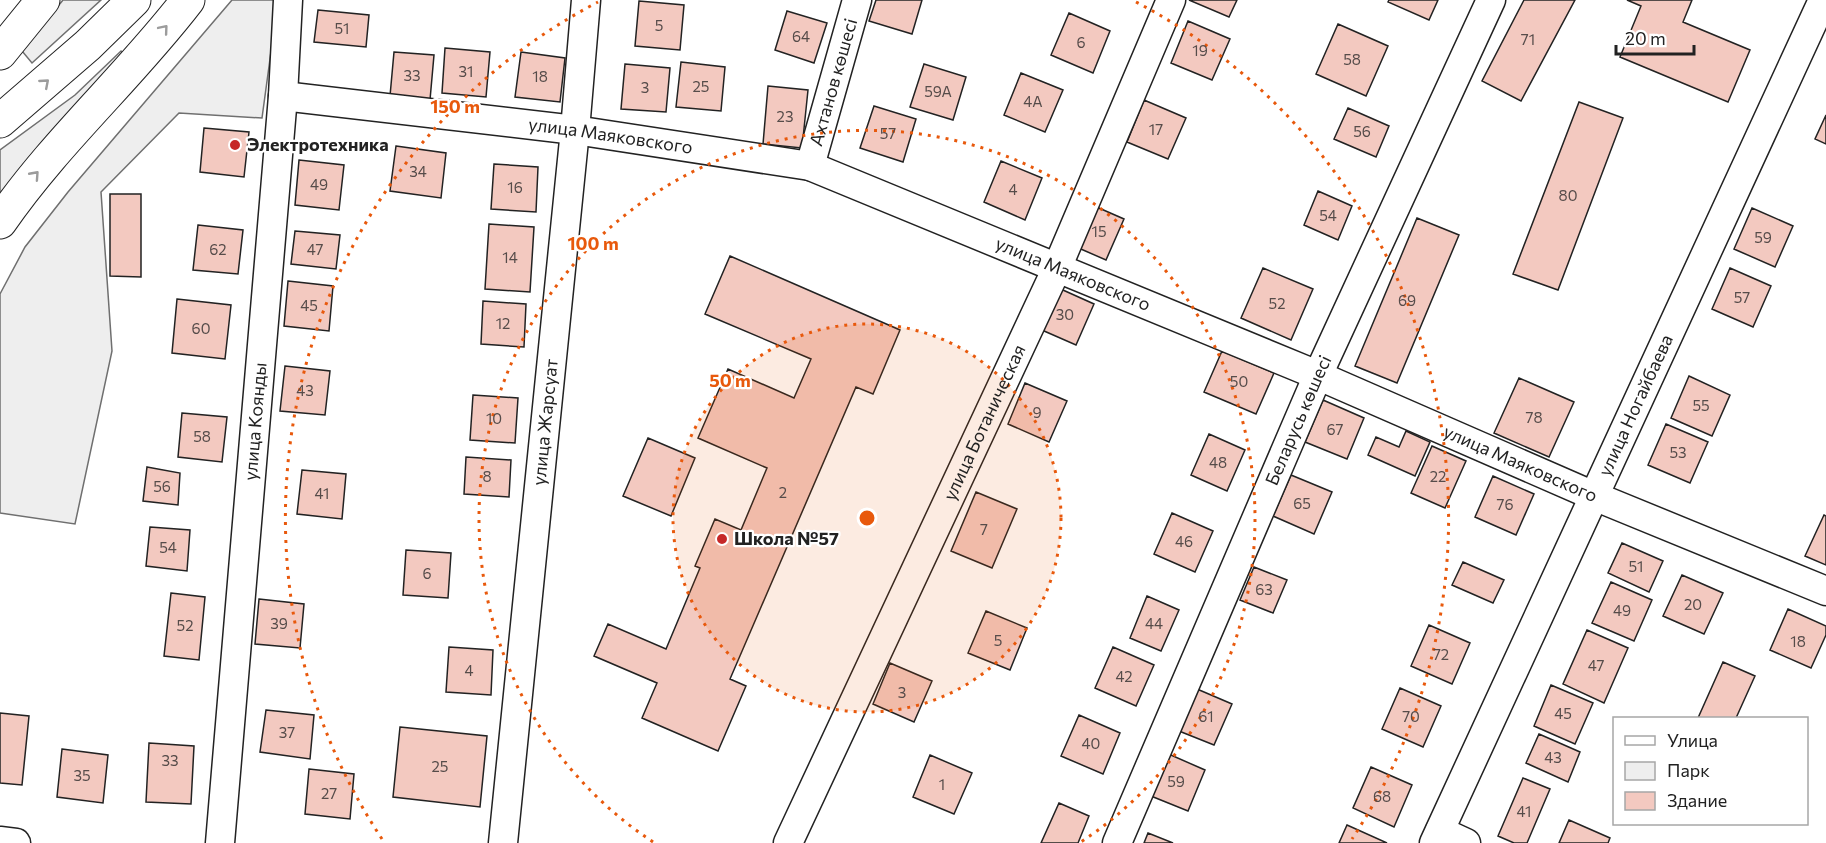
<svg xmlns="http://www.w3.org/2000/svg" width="1826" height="843" font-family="Commissioner,sans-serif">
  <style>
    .green { fill: #eee; stroke: #6f6f6f; stroke-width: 1.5 }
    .building { fill: #f3c9c0; stroke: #222; stroke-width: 1.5 }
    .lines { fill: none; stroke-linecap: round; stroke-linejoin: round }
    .minor-casing { stroke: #222; stroke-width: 31 }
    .major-casing { stroke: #222; stroke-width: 35 }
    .minor { stroke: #fff; stroke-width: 28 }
    .major { stroke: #fff; stroke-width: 33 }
    .oneway { stroke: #9c9c9c }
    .ring { fill: none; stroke: #e8590c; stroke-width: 3; stroke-dasharray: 3 6 }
    .poi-dot { fill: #c62828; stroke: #fff; stroke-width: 2 }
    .labels { text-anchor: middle; stroke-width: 4.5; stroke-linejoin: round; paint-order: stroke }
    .number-label { font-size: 15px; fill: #564c4a }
    .street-label { font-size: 18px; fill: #222; stroke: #fff }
    .poi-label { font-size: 18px; font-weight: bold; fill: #222; stroke: #fff; text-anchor: start }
    .centre { fill: #e8590c; stroke: #fff; stroke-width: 3 }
    .ring-label { font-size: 18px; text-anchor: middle; font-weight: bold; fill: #e8590c; stroke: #fff; stroke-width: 4.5; stroke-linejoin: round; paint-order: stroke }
  </style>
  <rect width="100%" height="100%" fill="#fff"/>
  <path class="green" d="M63 0H101L32 63 22 51Z
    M232 0H278L262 118 179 113 101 192 112 351 75 524 0 513V294L25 247 68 192Z
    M121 51 128 59 0 207V150L75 95Z"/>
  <path class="building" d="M876 0H922L912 34 869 21Z
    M1189 0H1237L1229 17Z
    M1389 0H1438L1429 20 1388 2Z
    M1524 0H1575L1521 101 1482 81Z
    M1627 0H1692L1683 22 1750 50 1728 102 1620 57 1641 6Z
    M639 1 684 5 680 50 635 46Z
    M318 10 369 15 366 47 314 42Z
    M787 11 827 23 814 63 775 50Z
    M1069 13 1110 31 1093 73 1051 55Z
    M1188 21 1230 39 1212 80 1171 63Z
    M1338 24 1388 46 1366 96 1316 74Z
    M445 48 490 52 486 97 442 93Z
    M394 52 434 55 430 100 390 96Z
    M521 52 565 58 560 102 515 97Z
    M681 62 725 67 721 111 676 107Z
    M625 64 670 68 666 112 621 109Z
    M924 64 966 77 953 120 910 107Z
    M1021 73 1063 90 1045 132 1004 115Z
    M768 86 808 90 802 148 763 144Z
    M1144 100 1186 118 1168 159 1127 142Z
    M1579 102 1623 118 1558 290 1513 274Z
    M874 106 916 119 903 162 860 148Z
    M1348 108 1389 126 1376 157 1334 139Z
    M1826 115V144L1815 139Z
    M204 128 249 132 244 177 200 172Z
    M396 146 446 153 441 198 390 191Z
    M299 160 344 165 339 210 295 205Z
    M1001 161 1042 178 1025 220 984 202Z
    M494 164 538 167 536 212 491 209Z
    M1318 191 1352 206 1338 240 1304 225Z
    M110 194H141V277L110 276Z
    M1092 205 1124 219 1106 260 1074 246Z
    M1752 208 1793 226 1775 267 1734 249Z
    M1417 218 1459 235 1397 383 1355 366Z
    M489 224 534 227 530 292 485 289Z
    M198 225 243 230 238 274 193 270Z
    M295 231 340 235 336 269 291 264Z
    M730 256 900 330 873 394 856 387 730 679 746 686 718 751 642 718 657 683 594 656 608 624 666 649 700 568 695 566 715 519 741 530 767 468 698 438 728 369 794 398 811 359 705 314Z
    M1263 268 1313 289 1291 340 1241 318Z
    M1730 268 1771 286 1753 327 1712 309Z
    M288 281 333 286 329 331 284 326Z
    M1054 286 1094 304 1076 345 1035 327Z
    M177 299 231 305 225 359 172 353Z
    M483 301 526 304 524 347 481 344Z
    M1222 351 1274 373 1256 414 1204 392Z
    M285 366 330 371 325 415 280 411Z
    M1689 376 1730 395 1712 436 1671 418Z
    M1519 378 1574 402 1549 457 1494 433Z
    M1025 383 1067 401 1049 442 1008 424Z
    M473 395 518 398 515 443 470 440Z
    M1323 400 1364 418 1347 459 1305 442Z
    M182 413 227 417 222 462 178 457Z
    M1666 424 1708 442 1690 483 1648 465Z
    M1406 431 1430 442 1415 476 1368 455 1376 437 1399 447Z
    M1209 434 1245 450 1227 491 1191 475Z
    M648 438 695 458 671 516 623 496Z
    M1432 446 1466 461 1445 508 1411 493Z
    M466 457 511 460 509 497 464 494Z
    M147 467 180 473 178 505 143 501Z
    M302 470 346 474 342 519 297 514Z
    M1291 475 1332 492 1314 534 1273 516Z
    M1493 476 1534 494 1516 535 1475 517Z
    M976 492 1017 509 992 568 951 551Z
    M1172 513 1213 531 1195 572 1154 554Z
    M1824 515 1826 516V565L1805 556Z
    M150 527 190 530 187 571 146 566Z
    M1622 543 1663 561 1649 592 1608 573Z
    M406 550 451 553 448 598 403 595Z
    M1463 562 1504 580 1493 603 1452 585Z
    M1254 567 1287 580 1273 613 1240 600Z
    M1682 575 1723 593 1704 634 1663 616Z
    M1611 582 1652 600 1634 641 1592 623Z
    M171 593 205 597 199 660 164 656Z
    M1147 596 1179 610 1161 651 1130 638Z
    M259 599 304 604 300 648 255 644Z
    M1788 609 1826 626V635L1811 668 1770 650Z
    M986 611 1027 628 1010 670 968 653Z
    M1429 625 1470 643 1452 684 1411 666Z
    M1587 630 1628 648 1604 703 1563 684Z
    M449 647 493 650 491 695 446 692Z
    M1113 647 1154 665 1136 706 1095 688Z
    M1723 662 1755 676 1736 718H1698Z
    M890 663 932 681 914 722 873 704Z
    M1551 685 1593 703 1575 744 1534 726Z
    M1400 688 1441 706 1423 747 1382 729Z
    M1197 689 1232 704 1214 745 1179 731Z
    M266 710 314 715 310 759 260 752Z
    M0 713 29 716 22 785 0 783Z
    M1079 715 1120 733 1103 774 1061 756Z
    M400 727 487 736 480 807 393 797Z
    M1539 734 1580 752 1568 782 1526 763Z
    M149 743 194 746 191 804 146 802Z
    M62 749 108 755 103 803 57 797Z
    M1164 752 1205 770 1188 811 1146 794Z
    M930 755 972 773 954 814 913 797Z
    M1371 767 1412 785 1394 827 1353 808Z
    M309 769 354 774 350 819 305 814Z
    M1523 778 1550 789 1527 843H1514L1498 836Z
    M1059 803 1089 816 1078 843H1041Z
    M1569 820 1610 838 1608 843H1559Z
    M1347 825 1387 843H1339Z
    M1148 833 1173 843H1144Z"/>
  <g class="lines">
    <defs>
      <g id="minor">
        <path id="s1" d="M283 96 575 130 810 166 1310 372 1594 496 1826 591"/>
        <path id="s2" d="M810 166 857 0"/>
        <path d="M1440 831 1466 843"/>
        <path d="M0 841 16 843"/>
        <path id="s3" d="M220 843 283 96 288 0"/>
        <path id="s4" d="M503 843 575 130 586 0"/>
        <path id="s5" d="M788 843 1057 268 1171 0"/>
        <path id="s6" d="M1117 843 1318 375 1491 0"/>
        <path id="s7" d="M1434 843 1823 0"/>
      </g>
      <path id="major" d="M0 53 43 0
        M0 121 88 45 134 0
        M0 222C55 142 129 77 188 0"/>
    </defs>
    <use href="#minor" class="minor-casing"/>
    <use href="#major" class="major-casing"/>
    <use href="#minor" class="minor"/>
    <use href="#major" class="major"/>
  </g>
  <defs><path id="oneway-chevron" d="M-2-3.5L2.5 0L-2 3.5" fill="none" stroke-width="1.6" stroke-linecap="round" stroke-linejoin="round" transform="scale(1.5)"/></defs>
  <g class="oneway">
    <use href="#oneway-chevron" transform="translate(164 29) rotate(-50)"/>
    <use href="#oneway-chevron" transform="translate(45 83) rotate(-41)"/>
    <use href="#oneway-chevron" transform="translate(35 175) rotate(-48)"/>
  </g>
  <circle cx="867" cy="518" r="194" fill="#e8590c" fill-opacity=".12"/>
  <g class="ring">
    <circle cx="867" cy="518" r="194"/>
    <path d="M653 842A388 388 0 1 1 1081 842"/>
    <path d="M382 839A582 582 0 0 1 598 2M1136 2A582 582 0 0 1 1352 839"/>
  </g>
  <g class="poi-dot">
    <circle cx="235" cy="145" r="6"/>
    <circle cx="722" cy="539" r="6"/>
  </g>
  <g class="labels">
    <g class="number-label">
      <text x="659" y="31">5</text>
      <text x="342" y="34">51</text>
      <text x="801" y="42">64</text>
      <text x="1528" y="45">71</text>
      <text x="1081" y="48">6</text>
      <text x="1200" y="56">19</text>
      <text x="1352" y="65">58</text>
      <text x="466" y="77">31</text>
      <text x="412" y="81">33</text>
      <text x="540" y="82">18</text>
      <text x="701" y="92">25</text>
      <text x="645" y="93">3</text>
      <text x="938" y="97">59А</text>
      <text x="1033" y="107">4А</text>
      <text x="785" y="122">23</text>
      <text x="1156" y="135">17</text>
      <text x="1362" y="137">56</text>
      <text x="888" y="139">57</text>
      <text x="418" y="177">34</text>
      <text x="319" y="190">49</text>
      <text x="515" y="193">16</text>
      <text x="1013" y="195">4</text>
      <text x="1568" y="201">80</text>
      <text x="1328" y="221">54</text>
      <text x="1099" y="237">15</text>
      <text x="1763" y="243">59</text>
      <text x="218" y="255">62</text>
      <text x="315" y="255">47</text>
      <text x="510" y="263">14</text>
      <text x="1742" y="303">57</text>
      <text x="1407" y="306">69</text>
      <text x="1277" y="309">52</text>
      <text x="309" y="311">45</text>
      <text x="1065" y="320">30</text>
      <text x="503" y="329">12</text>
      <text x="201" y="334">60</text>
      <text x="1239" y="387">50</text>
      <text x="305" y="396">43</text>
      <text x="1701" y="411">55</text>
      <text x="1037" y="418">9</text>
      <text x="1534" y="423">78</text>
      <text x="494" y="424">10</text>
      <text x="1335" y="435">67</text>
      <text x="202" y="442">58</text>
      <text x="1678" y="458">53</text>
      <text x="1218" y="468">48</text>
      <text x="487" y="482">8</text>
      <text x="1438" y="482">22</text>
      <text x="162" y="492">56</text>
      <text x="783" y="498">2</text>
      <text x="322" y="499">41</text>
      <text x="1302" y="509">65</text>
      <text x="1505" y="510">76</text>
      <text x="984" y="535">7</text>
      <text x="1184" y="547">46</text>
      <text x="168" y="553">54</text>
      <text x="1636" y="572">51</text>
      <text x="427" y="579">6</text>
      <text x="1264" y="595">63</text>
      <text x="1693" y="610">20</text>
      <text x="1622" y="616">49</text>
      <text x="279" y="629">39</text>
      <text x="1154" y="629">44</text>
      <text x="185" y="631">52</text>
      <text x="998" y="646">5</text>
      <text x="1798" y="647">18</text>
      <text x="1441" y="660">72</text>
      <text x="1596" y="671">47</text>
      <text x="469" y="676">4</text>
      <text x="1124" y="682">42</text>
      <text x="902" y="698">3</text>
      <text x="1563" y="719">45</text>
      <text x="1206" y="722">61</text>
      <text x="1411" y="722">70</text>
      <text x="287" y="738">37</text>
      <text x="1091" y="749">40</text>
      <text x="1553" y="763">43</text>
      <text x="170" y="766">33</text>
      <text x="440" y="772">25</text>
      <text x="82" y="781">35</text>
      <text x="1176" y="787">59</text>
      <text x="942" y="790">1</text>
      <text x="329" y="799">27</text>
      <text x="1382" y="802">68</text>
      <text x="1524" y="817">41</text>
    </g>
    <g class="street-label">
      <text dy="6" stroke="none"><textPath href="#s2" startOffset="87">Ахтанов көшесі</textPath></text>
      <text dy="6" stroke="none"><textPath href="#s1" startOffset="330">улица Маяковского</textPath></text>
      <text dy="6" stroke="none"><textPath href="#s1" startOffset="816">улица Маяковского</textPath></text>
      <text dy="6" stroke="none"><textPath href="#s7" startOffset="482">улица Ногайбаева</textPath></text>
      <text dy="6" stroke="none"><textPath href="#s6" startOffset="460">Беларусь көшесі</textPath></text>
      <text dy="6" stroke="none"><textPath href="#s3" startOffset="423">улица Коянды</textPath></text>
      <text dy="6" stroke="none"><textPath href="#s4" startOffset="423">улица Жарсуат</textPath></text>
      <text dy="6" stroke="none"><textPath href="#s5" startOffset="464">улица Ботаническая</textPath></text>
      <text dy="6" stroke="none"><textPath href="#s1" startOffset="1302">улица Маяковского</textPath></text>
    </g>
    <g class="poi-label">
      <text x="247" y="151">Электротехника</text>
      <text x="734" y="545">Школа №57</text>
    </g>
  </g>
  <circle cx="867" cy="518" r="9" class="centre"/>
  <g class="ring-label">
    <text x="455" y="113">150 m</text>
    <text x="593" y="250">100 m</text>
    <text x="730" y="387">50 m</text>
  </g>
  <rect x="1613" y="717" width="195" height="108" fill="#ffffff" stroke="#a7a7a7" stroke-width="1.5"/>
  <rect x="1625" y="736" width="30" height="9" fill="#ffffff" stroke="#a7a7a7" stroke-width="1.5"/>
  <text x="1667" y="747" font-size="18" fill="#222222">Улица</text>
  <rect x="1625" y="762" width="30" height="18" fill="#eeeeee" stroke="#a7a7a7" stroke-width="1.5"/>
  <text x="1667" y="777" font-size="18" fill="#222222">Парк</text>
  <rect x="1625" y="792" width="30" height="18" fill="#f3c9c0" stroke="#a7a7a7" stroke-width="1.5"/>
  <text x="1667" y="807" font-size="18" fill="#222222">Здание</text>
  <path d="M1616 45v9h78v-9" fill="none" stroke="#222222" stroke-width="3"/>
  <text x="1625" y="45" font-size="18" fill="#222222" stroke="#ffffff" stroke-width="4.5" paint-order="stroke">20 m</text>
</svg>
